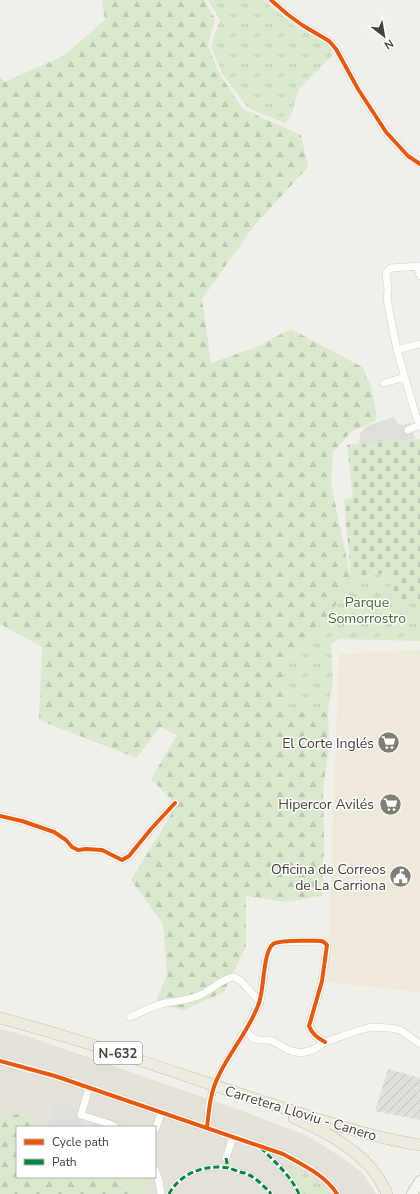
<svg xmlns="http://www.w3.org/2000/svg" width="420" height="1194" font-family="'Nunito Sans',sans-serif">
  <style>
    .residential { fill: #e3e1d8 }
    .commercial { fill: #eee9db }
    .industrial { fill: url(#industrial-furrows) }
    .grass { fill: url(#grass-tufts) }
    .forest { fill: url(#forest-firs) }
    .cemetery { fill: url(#cemetery-stones) }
    .parking { fill: #dfdeda }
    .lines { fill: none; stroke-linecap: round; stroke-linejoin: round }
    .pedestrian-casing { stroke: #cecdc8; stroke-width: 6 }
    .minor-casing { stroke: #cecdc8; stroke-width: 8 }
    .secondary-casing { stroke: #ceccc2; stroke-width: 12 }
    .trunk-casing { stroke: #c5bea8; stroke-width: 12 }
    .pedestrian { stroke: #fdfdfc; stroke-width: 5 }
    .minor { stroke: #fdfdfc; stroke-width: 7 }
    .secondary { stroke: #f6f5ef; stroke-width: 10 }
    .trunk { stroke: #edeae0; stroke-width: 11 }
    .quiet { stroke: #00873e; stroke-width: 3; stroke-dasharray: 6 3; stroke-linecap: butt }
    .cycleway-casing { stroke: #fff; stroke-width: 6 }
    .cycleway { stroke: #e8590c; stroke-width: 4 }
    .labels { text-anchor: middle; stroke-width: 3; stroke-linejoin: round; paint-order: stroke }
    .shield { fill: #fff; stroke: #7d7a73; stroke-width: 1 }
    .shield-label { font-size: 13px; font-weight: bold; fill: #454137 }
    .park-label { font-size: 14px; fill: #417130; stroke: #fff }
    .poi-label { font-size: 14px; fill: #454137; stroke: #fff; text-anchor: end }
    .street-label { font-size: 14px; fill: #454137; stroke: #fff }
  </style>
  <defs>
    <pattern id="industrial-furrows" width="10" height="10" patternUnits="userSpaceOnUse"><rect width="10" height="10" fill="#e1dfda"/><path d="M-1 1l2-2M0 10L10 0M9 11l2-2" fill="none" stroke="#c2c1bc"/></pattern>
    <pattern id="grass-tufts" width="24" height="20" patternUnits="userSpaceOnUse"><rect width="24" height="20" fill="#dae8cd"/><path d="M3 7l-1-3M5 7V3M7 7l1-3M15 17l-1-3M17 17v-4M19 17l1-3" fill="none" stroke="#bcc8b1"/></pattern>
    <pattern id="forest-firs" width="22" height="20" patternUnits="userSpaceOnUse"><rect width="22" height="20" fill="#dae8cd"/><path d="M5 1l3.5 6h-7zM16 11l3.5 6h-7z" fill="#bcc8b1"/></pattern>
    <pattern id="cemetery-stones" width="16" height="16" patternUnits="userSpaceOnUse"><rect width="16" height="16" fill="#dae8cd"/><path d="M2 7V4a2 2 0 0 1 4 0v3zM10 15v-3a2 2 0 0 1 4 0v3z" fill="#bcc8b1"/></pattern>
  </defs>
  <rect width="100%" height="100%" fill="#f0efea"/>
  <path class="residential" d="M0 1029 27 1036 234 1108 308 1136 344 1159 361 1172 366 1178 376 1194H146L143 1190 131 1191 127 1190 119 1177H155V1127H41L36 1120 25 1115 18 1114 10 1115 7 1117 0 1126Z"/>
  <path class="commercial" d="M420 650V992L327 982 339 654Z"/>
  <path class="industrial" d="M388 1069 420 1078V1120L375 1111Z"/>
  <path class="grass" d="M208 0H263L298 29 318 38 331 49 332 56 299 89 291 116 285 123 248 108 222 74 211 45 220 20Z
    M390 573 398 601 420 599V641L340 639 331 644 333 682 328 710 290 713 283 672 352 584 351 578Z
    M287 1164C300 1169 322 1182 329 1194H302L297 1182 286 1167Z
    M122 1177H153V1183L133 1189 129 1187Z"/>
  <path class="forest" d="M102 0H204L215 19 208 46 220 75 243 109 301 135 308 167 254 226 202 299 211 363 254 348 291 329 362 367 371 386 377 417 375 421 352 431 333 452 331 484 351 578 352 584 283 672 290 713 328 710 329 746 323 789 324 843 322 896 285 902 246 896V946L224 992 184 1010 155 1004 167 974 163 924 131 880 177 805 151 779 177 735 160 727 136 758 39 720 42 647 0 624V77L5 82 63 56 105 20Z
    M18 1114C29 1115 34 1118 41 1127H17V1177H119L127 1190 131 1191 143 1190 146 1194H0V1126L7 1117 10 1115Z"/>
  <path class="cemetery" d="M420 439V599L398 601 397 599 393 600 389 573 351 578 344 499 353 498 347 445Z"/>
  <path class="parking" d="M394 417 398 424 404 425 410 422 415 439 359 444 360 434 365 428 372 424Z
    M56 1102 87 1111 82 1127H49Z"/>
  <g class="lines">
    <defs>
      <path id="pedestrian" d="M258 1146C273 1160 291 1175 299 1194
        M169 1194C180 1173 206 1164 228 1168 232 1169 237 1171 240 1172 243 1173 247 1173 249 1175 256 1178 263 1186 269 1191L271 1194"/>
      <path id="minor" d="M271 0 287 14 302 25 329 41 336 49 358 89 386 132 408 156 420 164
        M420 266 391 268 386 273 388 290 387 299 397 350 416 416 420 425
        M417 267 420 276
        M397 350 420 344
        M384 383 405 377
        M408 430 420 425
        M0 816 22 821 54 832 66 840 72 847 78 850 86 849 102 850 122 860 129 856 151 829 175 803
        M130 1017C141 1012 153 1006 165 1003 175 1001 185 1001 195 997 210 992 220 979 234 977L241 981 260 1002
        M245 1030 252 1037 258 1040H266L273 1041 288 1050 301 1053 313 1050 325 1042 357 1031 371 1027 390 1028 400 1030 420 1044
        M0 1061 55 1076 283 1154C302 1164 326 1176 337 1194
        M219 1075 251 1020 260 1002 266 959 272 945 278 942 322 941 325 943 327 945 322 981 309 1026C312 1034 317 1038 325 1042
        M89 1088 81 1115 110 1124 115 1127
        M156 1128 161 1113
        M207 1128 209 1107 212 1093
        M226 1158 233 1137
        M155 1170 159 1181 161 1194"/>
      <path id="secondary" d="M412 1194 420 1181"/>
      <path id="trunk" d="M0 1018C92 1042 181 1075 271 1104 320 1120 369 1137 420 1145
        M294 1118C325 1131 359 1149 378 1177 381 1183 385 1188 387 1194"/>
    </defs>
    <use href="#pedestrian" class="pedestrian-casing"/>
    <use href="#minor" class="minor-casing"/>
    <use href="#secondary" class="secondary-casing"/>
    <use href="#trunk" class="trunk-casing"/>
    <use href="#pedestrian" class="pedestrian"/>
    <use href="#minor" class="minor"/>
    <use href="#secondary" class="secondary"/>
    <use href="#trunk" class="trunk"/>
    <path class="quiet" d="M261 1148C275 1162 291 1176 299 1194
      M226 1158 228 1168
      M169 1194C180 1173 206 1164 228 1168 232 1169 237 1171 240 1172 243 1173 247 1173 249 1175 256 1178 263 1186 269 1191L271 1194"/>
    <defs>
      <path id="cycleway" d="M271 0 287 14 302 25 329 41 336 49 358 89 386 132 408 156 420 164
        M0 816 22 821 54 832 66 840 72 847 78 850 86 849 102 850 122 860 129 856 151 829 175 803
        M0 1061 55 1076 283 1154C302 1164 326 1176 337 1194
        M207 1128C209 1110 210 1092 219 1075 231 1050 250 1029 259 1003 264 990 263 952 273 944 280 939 311 941 322 941L325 943 327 945 322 981 309 1026C312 1034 317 1038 325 1042"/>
    </defs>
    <use href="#cycleway" class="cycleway-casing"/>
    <use href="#cycleway" class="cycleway"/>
  </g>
  <defs>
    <symbol id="supermarket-disc" viewBox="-11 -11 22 22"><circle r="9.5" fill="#817e76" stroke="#fff"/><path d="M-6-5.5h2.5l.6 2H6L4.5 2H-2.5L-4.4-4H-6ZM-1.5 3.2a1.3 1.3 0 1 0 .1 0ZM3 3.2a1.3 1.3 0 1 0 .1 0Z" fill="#fff"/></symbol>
    <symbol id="civic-disc" viewBox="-11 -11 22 22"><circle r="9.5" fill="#817e76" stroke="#fff"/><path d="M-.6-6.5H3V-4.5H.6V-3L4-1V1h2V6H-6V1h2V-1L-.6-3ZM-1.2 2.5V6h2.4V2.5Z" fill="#fff"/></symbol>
  </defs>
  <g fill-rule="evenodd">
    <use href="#supermarket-disc" x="376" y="730" width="25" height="25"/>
    <use href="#supermarket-disc" x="378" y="792" width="25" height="25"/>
    <use href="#civic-disc" x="388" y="864" width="25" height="25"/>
  </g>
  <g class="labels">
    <rect class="shield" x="94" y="1042" width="48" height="22" rx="3"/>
    <g class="shield-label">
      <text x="118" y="1058">N-632</text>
    </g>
    <g class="park-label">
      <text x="367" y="607">Parque<tspan x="367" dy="16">Somorrostro</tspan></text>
    </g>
    <g class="poi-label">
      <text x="374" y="748">El Corte Inglés</text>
      <text x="374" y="809">Hipercor Avilés</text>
      <text x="386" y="874">Oficina de Correos<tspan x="386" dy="16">de La Carriona</tspan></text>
    </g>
    <g class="street-label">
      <text transform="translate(301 1113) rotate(17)" y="5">Carretera Lloviu - Canero</text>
    </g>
  </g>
  <rect x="16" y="1126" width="140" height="52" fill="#ffffff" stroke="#b5b3af"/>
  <rect x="24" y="1139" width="20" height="6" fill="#e8590c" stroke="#b5b3af"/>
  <text x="52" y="1146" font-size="12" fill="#454137">Cycle path</text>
  <rect x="24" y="1159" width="20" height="6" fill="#00873e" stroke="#b5b3af"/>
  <text x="52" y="1166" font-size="12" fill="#454137">Path</text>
  <g transform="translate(384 36) rotate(149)" stroke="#ffffff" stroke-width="3" paint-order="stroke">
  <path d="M0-3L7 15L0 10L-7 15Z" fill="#454137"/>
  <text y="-6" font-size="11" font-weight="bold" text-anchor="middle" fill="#454137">N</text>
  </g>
</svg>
